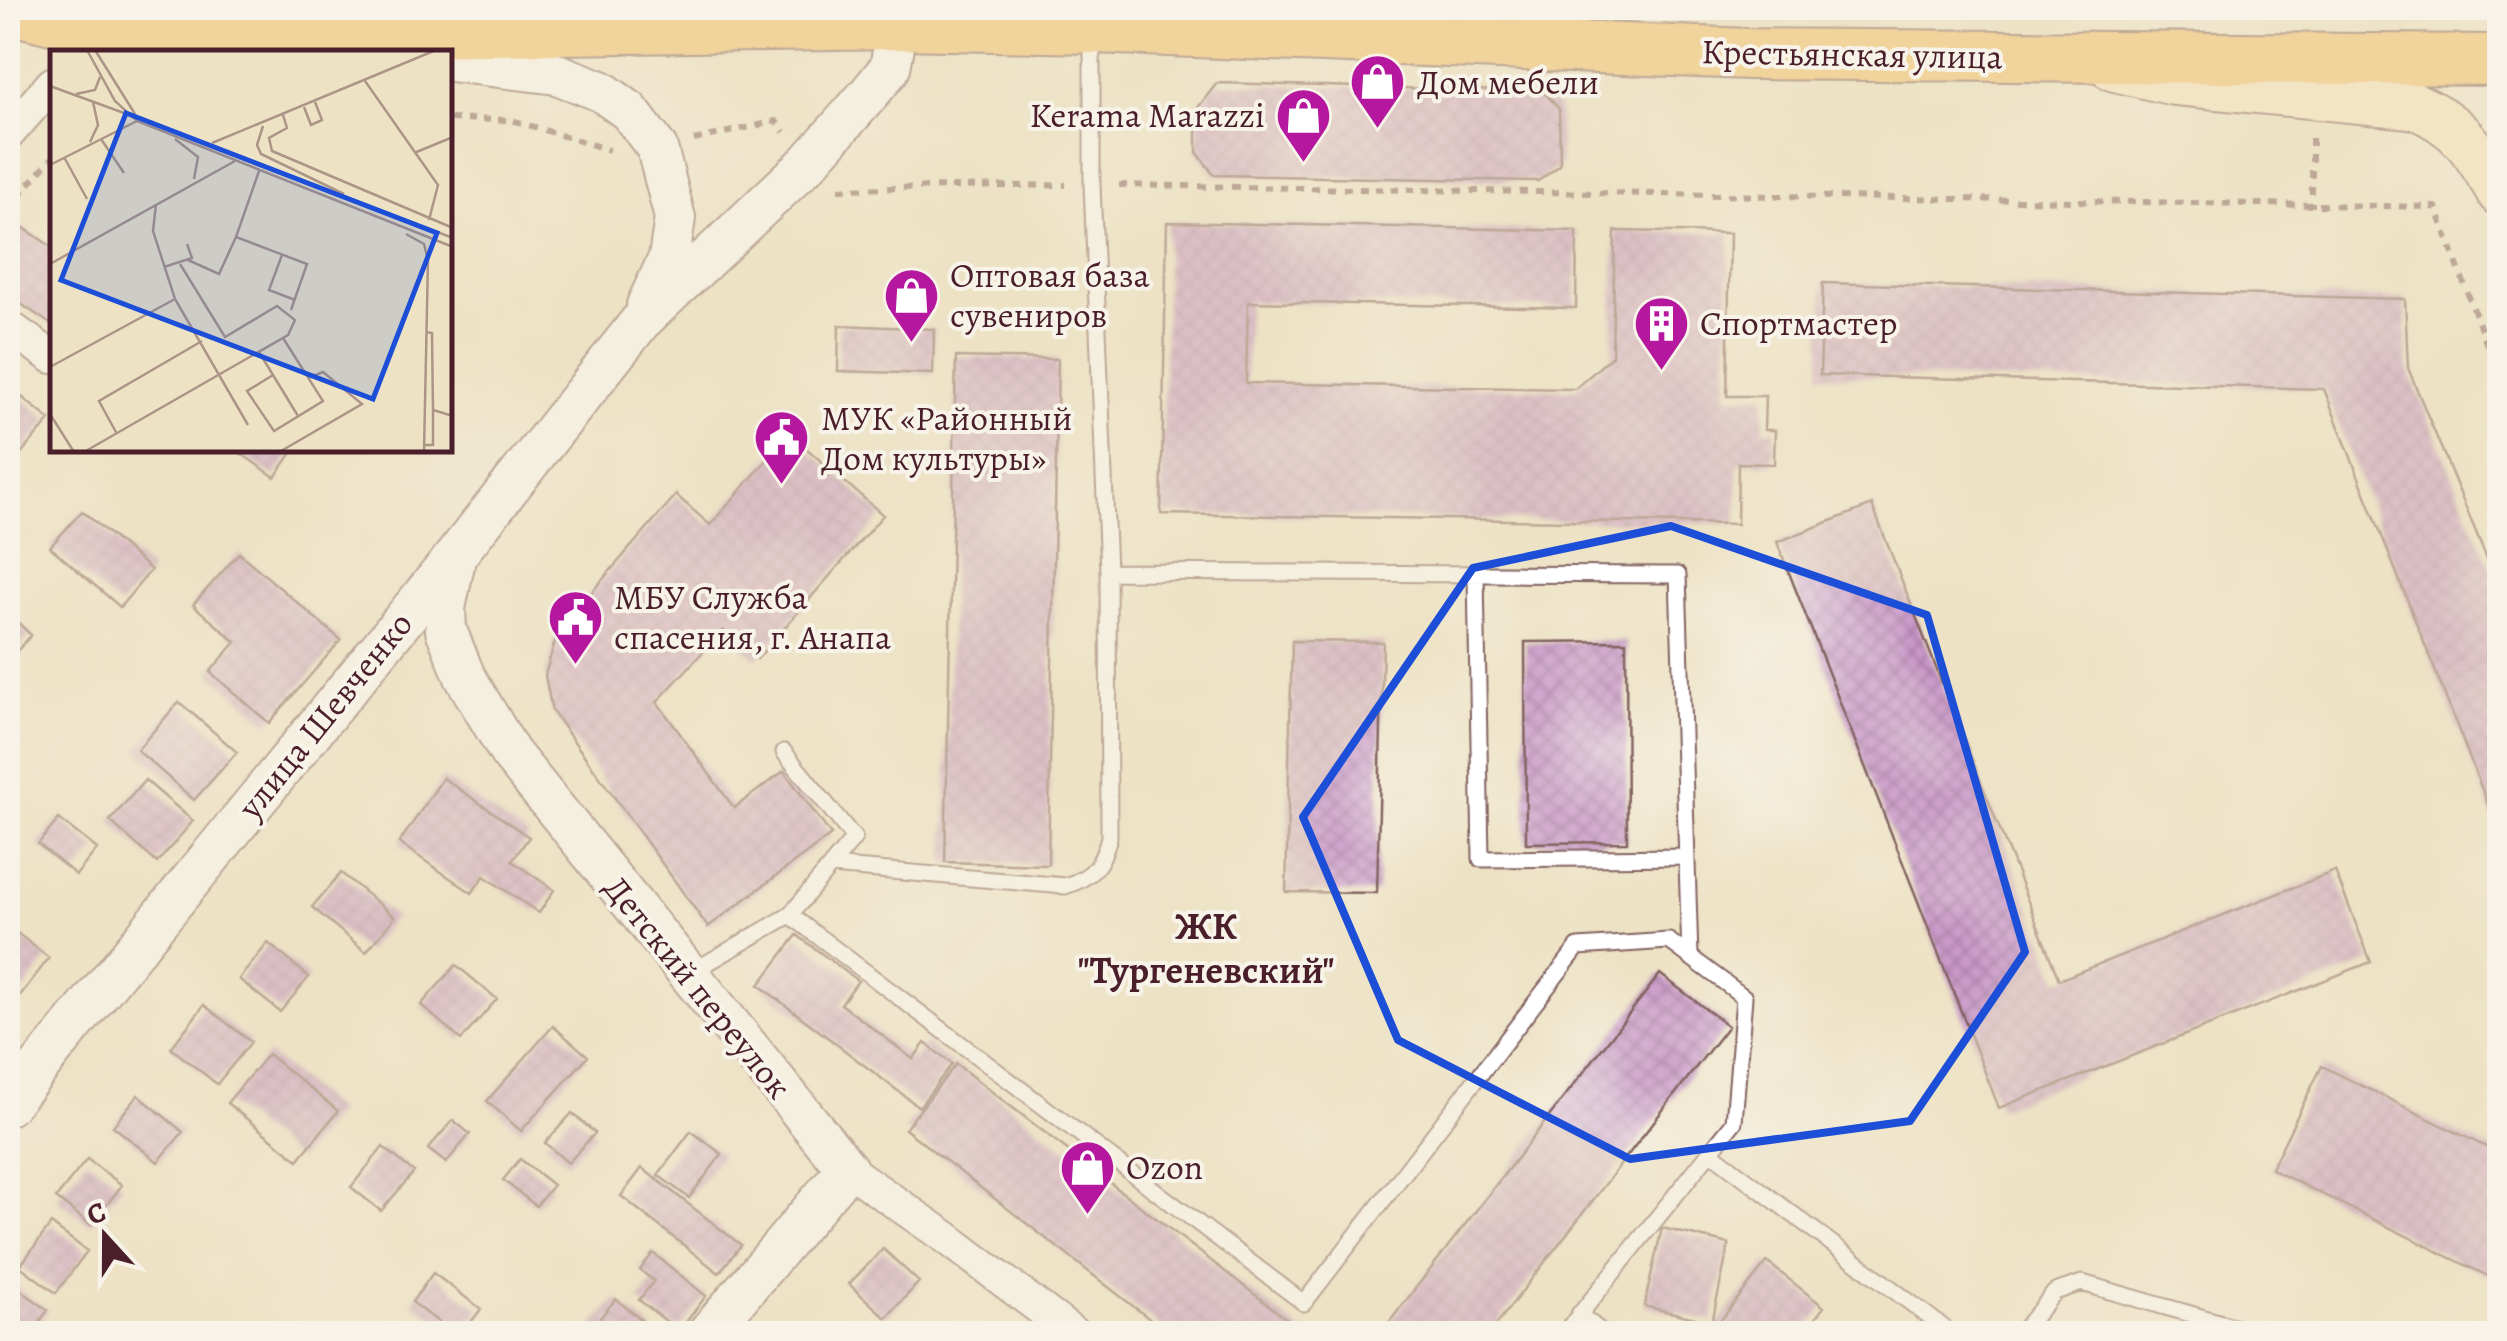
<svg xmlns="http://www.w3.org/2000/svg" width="2507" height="1341" font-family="Alegreya,serif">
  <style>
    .building { fill: url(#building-cross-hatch) }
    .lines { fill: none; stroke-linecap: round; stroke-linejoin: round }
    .service-casing { stroke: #836361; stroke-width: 19 }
    .minor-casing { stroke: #836361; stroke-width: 36 }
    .tertiary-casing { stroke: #836361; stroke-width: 44 }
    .secondary-casing { stroke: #836361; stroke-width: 49 }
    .primary-casing { stroke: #836361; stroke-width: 54 }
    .path { stroke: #836361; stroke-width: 6; stroke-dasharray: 8 8; stroke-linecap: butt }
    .service { stroke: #fff; stroke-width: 15 }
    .minor { stroke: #fff; stroke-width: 32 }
    .tertiary { stroke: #fff; stroke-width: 40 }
    .secondary { stroke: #fbe6c4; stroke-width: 45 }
    .primary { stroke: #f6c06b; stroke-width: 50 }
    .marked { fill: none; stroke: #1d4ed8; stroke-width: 8; stroke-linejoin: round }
    .labels { text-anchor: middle; stroke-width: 8; stroke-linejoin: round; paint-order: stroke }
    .street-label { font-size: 35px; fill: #4a1f2b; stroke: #f7f3e8 }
    .poi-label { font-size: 35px; fill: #4a1f2b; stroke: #f7f3e8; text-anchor: start }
    .neighbourhood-label { font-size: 38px; font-weight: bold; fill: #4a1f2b; stroke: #f7f3e8 }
    .inset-road { fill: none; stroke: #ac9487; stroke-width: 2.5 }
    .view { fill: #1d4ed8; fill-opacity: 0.15; stroke: #1d4ed8; stroke-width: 5 }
    .inset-edge { fill: none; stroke: #4a1f2b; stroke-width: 5 }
  </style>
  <defs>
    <pattern id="building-cross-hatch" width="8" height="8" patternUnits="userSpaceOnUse" patternTransform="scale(2.5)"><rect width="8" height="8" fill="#c997c9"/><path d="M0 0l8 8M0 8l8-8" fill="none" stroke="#a57ba3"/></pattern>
  </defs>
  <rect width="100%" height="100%" fill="#f7f3e8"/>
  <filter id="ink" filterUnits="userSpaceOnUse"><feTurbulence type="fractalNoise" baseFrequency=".01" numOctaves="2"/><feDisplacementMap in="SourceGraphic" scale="20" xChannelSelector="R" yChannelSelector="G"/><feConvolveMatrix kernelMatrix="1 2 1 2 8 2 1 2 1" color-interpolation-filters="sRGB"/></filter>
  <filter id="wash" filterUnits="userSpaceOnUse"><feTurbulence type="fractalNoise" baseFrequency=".0048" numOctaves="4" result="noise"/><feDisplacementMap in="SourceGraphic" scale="40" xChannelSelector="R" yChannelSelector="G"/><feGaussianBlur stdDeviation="2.25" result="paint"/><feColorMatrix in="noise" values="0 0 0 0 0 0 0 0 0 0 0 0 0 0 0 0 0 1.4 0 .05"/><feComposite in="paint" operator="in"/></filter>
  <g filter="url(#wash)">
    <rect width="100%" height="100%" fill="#ede2c4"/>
    <g id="blocks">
      <path class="building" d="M1217 83 1544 92 1559 109 1560 165 1538 181 1214 175 1197 152V109Z
        M1167 222 1577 231 1576 308 1248 302 1246 383 1460 387 1575 389 1612 356 1615 231 1730 233 1727 396H1765L1764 430H1775L1774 464 1738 463 1737 524 1161 514Z
        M21 226 52 247V325L8 295V245Z
        M1823 283 2405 299 2408 368 2500 590V835L2324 389 1820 375Z
        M839 325 934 329 933 374 838 371Z
        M956 357 1058 359 1048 865 945 862Z
        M8 386 50 420 10 466 8 464Z
        M790 434 883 515 757 659 723 630 657 702 734 808 784 771 831 835 708 927 552 711 545 675 558 631 676 495 710 525Z
        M236 450H294L275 477Z
        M1872 505 2059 980 2335 871 2371 962 1999 1108 1777 542Z
        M82 511 151 570 120 607 50 547Z
        M239 553 341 640 269 723 210 672 236 642 193 605Z
        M8 613 31 635 8 661Z
        M1292 641 1383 642 1377 893 1286 892Z
        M1626 641 1627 842 1526 843 1525 642Z
        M179 702 237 752 194 800 137 750Z
        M443 778 529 837 512 861 554 890 539 913 484 876 472 893 399 843Z
        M145 780 193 821 157 863 110 821Z
        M59 819 97 849 76 875 38 844Z
        M341 873 395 917 366 952 312 907Z
        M8 926 49 958 19 997 8 988Z
        M797 935 858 981 841 1004 913 1059 925 1043 952 1064 919 1107 759 985Z
        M268 943 309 977 280 1012 239 979Z
        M456 965 497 999 461 1040 421 1005Z
        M1660 974 1728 1026 1489 1334H1380Z
        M204 1005 251 1042 217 1084 171 1048Z
        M553 1026 588 1056 521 1131 487 1101Z
        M268 1054 338 1111 298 1160 227 1103Z
        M956 1064 1306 1334H1169L905 1129Z
        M2322 1066 2500 1154V1282L2271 1169Z
        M138 1095 183 1132 158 1162 113 1126Z
        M572 1113 595 1133 568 1163 545 1143Z
        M453 1120 470 1134 446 1163 428 1149Z
        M691 1131 722 1154 689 1198 658 1175Z
        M383 1147 414 1172 381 1211 351 1187Z
        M87 1159 122 1185 91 1225 56 1198Z
        M520 1159 553 1185 536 1206 503 1180Z
        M642 1168 741 1245 719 1273 621 1196Z
        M51 1224 87 1251 56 1293 20 1266Z
        M1662 1228 1729 1244 1712 1322 1644 1306Z
        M883 1249 919 1282 886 1318 849 1284Z
        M653 1253 706 1296 679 1331 639 1300 654 1281 640 1270Z
        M1767 1262 1824 1307 1806 1330 1810 1334H1718L1713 1330Z
        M433 1273 481 1309 462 1334H454L412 1302Z
        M8 1281 48 1310 31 1334H8Z
        M616 1299 653 1330 650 1334 589 1331Z"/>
    </g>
  </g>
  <g filter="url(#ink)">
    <use href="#blocks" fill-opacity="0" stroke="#836361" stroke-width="2.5"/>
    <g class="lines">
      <defs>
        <path id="service" d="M1092 32V185L1108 572 1678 575 1690 957
          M1476 574 1481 859 1687 857
          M831 866 1065 886C1093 877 1102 865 1109 837L1108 572
          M790 915 1304 1303 1578 947 1669 941 1744 997 1734 1122 1564 1334
          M690 973 790 915 854 838 784 752
          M1710 1152 1952 1334
          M1579 1314 1604 1334
          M2020 1334 2055 1292 2082 1283 2260 1334"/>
        <path id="minor" d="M8 134 52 84
          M8 326 52 357
          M847 1169 947 1238 1074 1334"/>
        <path id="tertiary" d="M450 61 557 74 601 91 629 111 657 148 675 218 669 258 647 305
          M455 559 445 608 446 630 465 677 510 753 847 1169 707 1334
          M8 1105 456 555 640 322 808 163 868 95 890 68 898 24"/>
        <path id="secondary" d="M2113 68 2172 82 2415 106C2462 126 2475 150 2500 193"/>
        <path id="primary" d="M8 8 100 31 360 32 898 24 1092 28 1750 54 2500 60"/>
      </defs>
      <use href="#service" class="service-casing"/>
      <use href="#minor" class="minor-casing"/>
      <use href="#tertiary" class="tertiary-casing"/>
      <use href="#secondary" class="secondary-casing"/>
      <use href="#primary" class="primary-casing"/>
      <path class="path" d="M450 119 512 120 609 150
        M2312 138V207
        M694 140 776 121 784 132
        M1119 185 2436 207 2500 381
        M839 189 1066 185
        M8 208 52 158"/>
      <use href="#service" class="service"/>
      <use href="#minor" class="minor"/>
      <use href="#tertiary" class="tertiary"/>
      <use href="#secondary" class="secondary"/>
      <use href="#primary" class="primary"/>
    </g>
  </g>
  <path d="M0 0H2507V1341H0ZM1671 526 1927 615 2025 952 1910 1121 1630 1159 1398 1040 1303 817 1473 568Z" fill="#ede2c4" fill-opacity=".55" fill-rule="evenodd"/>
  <path class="marked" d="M1671 526 1927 615 2025 952 1910 1121 1630 1159 1398 1040 1303 817 1473 568Z"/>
  <defs>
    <symbol id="shop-pin" viewBox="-11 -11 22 30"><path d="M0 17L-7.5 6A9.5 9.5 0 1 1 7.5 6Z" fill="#b5179e" stroke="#f7f3e8"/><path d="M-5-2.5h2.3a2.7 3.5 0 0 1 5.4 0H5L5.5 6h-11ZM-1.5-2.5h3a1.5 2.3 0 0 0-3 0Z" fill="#fff"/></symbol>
    <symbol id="building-pin" viewBox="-11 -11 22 30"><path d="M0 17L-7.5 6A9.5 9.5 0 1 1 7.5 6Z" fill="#b5179e" stroke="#f7f3e8"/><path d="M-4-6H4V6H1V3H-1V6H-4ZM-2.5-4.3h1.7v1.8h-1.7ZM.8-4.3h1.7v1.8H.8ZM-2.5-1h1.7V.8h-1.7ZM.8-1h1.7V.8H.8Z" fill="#fff"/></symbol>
    <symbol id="civic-pin" viewBox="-11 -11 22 30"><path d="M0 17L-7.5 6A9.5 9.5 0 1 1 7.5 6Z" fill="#b5179e" stroke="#f7f3e8"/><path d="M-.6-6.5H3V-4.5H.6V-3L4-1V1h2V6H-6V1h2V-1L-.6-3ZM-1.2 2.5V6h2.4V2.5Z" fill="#fff"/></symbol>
  </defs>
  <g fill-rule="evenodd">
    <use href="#shop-pin" x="1346" y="50" width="63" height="86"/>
    <use href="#shop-pin" x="1272" y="84" width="63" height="86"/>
    <use href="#shop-pin" x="880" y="264" width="63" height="86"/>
    <use href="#building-pin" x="1630" y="292" width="63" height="86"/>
    <use href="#civic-pin" x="750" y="406" width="63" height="86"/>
    <use href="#civic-pin" x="544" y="586" width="63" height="86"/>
    <use href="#shop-pin" x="1056" y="1136" width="63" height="86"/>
  </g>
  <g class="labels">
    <g class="street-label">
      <text transform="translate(1852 54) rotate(1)" y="12">Крестьянская улица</text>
      <text transform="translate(325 715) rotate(-51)" y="12">улица Шевченко</text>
      <text transform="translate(698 987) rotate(51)" y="12">Детский переулок</text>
    </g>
    <g class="poi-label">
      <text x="1417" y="94">Дом мебели</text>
      <text x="1265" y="127" text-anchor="end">Kerama Marazzi</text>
      <text x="950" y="287">Оптовая база<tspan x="950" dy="40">сувениров</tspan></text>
      <text x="1700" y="335">Спортмастер</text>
      <text x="821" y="430">МУК «Районный<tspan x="821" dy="40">Дом культуры»</tspan></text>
      <text x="614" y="609">МБУ Служба<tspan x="614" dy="40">спасения, г. Анапа</tspan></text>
      <text x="1126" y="1179">Ozon</text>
    </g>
    <g class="neighbourhood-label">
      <text x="1206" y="939">ЖК<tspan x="1206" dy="44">"Тургеневский"</tspan></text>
    </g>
  </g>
  <g transform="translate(50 50)">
    <rect width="402" height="402" fill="#ede2c4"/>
    <path class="inset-road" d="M37 0 65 51 87 71 403 197M45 0 85 64M315 31 388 135 379 170M0 36 74 63M26 44 45 40 50 27M254 57 261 75 272 70 265 52M78 64 403 188M233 65 237 78 219 88 222 101 403 178M213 76 207 95 211 104 294 144M51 89 74 123M125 89 148 107 144 129M40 92 48 75 43 52M162 93 386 0M364 103 403 87M14 107 37 149M0 115 87 71M209 121 186 187 257 214 241 260M106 154 103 181 125 249 198 375M356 184 374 194 378 210 374 402M232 205 219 240 245 250M138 210 169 224 186 187M0 214 185 111M114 217 142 208 137 194M376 282 382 283 383 360M209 302 248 366M0 317 125 249M223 325 197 341 224 381 273 351 233 288M0 364 24 402M67 384 49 351 152 291M374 395H383V360L403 366M231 401 312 354 273 322 258 328M34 402 238 285 245 270 227 256 175 287 130 214"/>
    <path class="view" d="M76 63 387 183 323 349 11 230Z"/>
    <rect width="402" height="402" class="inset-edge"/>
  </g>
  <rect width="2507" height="1341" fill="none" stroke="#f7f3e8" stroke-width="40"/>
  <g transform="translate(105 1236) rotate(339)" stroke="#f7f3e8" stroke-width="8" paint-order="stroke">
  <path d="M0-8L18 38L0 25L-18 38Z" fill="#4a1f2b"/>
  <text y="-15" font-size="28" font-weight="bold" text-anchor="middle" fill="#4a1f2b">С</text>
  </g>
</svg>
